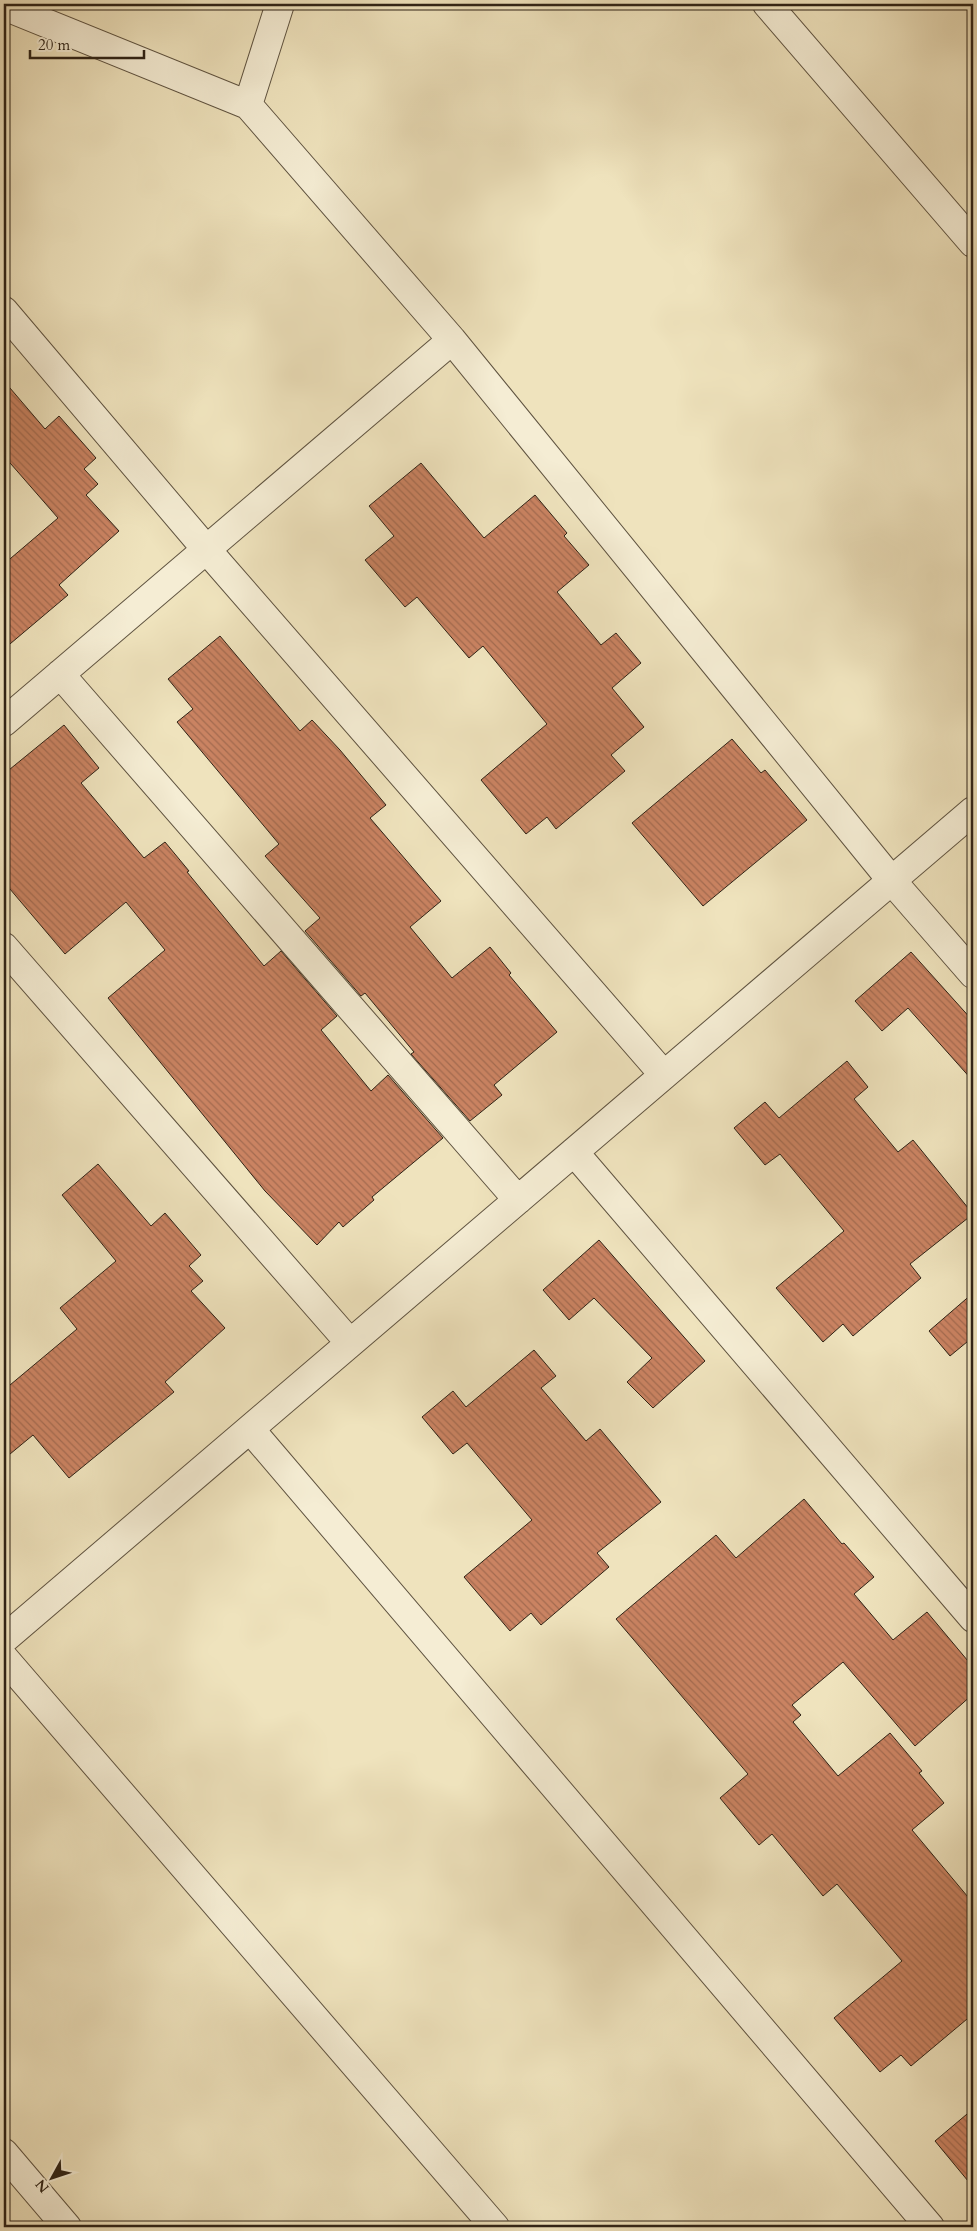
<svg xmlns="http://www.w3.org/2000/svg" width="977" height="2231" font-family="Cardo,serif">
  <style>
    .building { fill: url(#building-back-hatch); stroke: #2f2316 }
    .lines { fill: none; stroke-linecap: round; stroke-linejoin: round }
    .minor-casing { stroke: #5f5340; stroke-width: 30 }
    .minor { stroke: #f5edd4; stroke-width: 28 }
  </style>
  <defs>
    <pattern id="building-back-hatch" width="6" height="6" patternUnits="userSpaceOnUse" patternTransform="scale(1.25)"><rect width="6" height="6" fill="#ca8362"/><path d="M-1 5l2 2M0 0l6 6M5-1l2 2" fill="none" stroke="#a46b50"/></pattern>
  </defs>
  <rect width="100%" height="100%" fill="#efe3bd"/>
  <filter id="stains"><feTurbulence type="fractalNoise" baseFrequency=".004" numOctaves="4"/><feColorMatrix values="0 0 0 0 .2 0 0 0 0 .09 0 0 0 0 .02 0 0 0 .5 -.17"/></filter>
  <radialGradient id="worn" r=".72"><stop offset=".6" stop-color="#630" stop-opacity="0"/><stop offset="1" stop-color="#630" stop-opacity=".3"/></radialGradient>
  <path class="building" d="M4 381 45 429 59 416 96 458 84 469 98 484 86 495 119 531 59 585 68 595 4 649V564L58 518 4 456Z
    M421 463 484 538 535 495 567 533 564 536 589 565 557 592 601 645 616 633 641 663 612 688 644 727 611 755 625 771 556 829 547 817 526 834 481 780 547 724 483 646 469 658 417 597 405 607 365 560 394 536 369 506Z
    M220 636 300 731 312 720 340 750 386 805 370 818 441 901 410 927 452 978 490 947 511 973 509 975 557 1032 494 1085 502 1095 470 1121 411 1054 414 1052 365 993 361 996 305 931 320 918 265 856 279 844 177 722 193 709 168 679Z
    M64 725 99 768 81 783 144 858 165 842 189 871 187 872 264 966 281 951 337 1016 321 1030 371 1091 388 1075 443 1138 372 1197 374 1200 343 1227 339 1222 317 1245 265 1191 108 998 165 950 126 902 65 954 4 882V774Z
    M732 739 761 773 765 770 807 820 703 906 632 823Z
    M911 952 973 1021V1081L908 1008 882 1031 855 1001Z
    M847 1061 868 1087 854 1099 898 1152 913 1140 973 1214 910 1264 921 1278 853 1336 843 1324 823 1342 776 1288 844 1231 780 1154 765 1165 734 1128 765 1102 779 1118Z
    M98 1164 151 1226 165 1213 201 1255 189 1266 203 1281 191 1291 225 1328 165 1382 174 1392 69 1478 33 1435 4 1459V1390L77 1329 60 1308 116 1261 62 1195Z
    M599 1240 705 1361 653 1408 627 1382 652 1358 594 1298 569 1320 543 1290Z
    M973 1293V1337L950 1356 929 1331Z
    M534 1350 556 1376 541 1388 586 1441 600 1429 661 1502 597 1553 609 1567 541 1625 531 1613 510 1631 464 1577 532 1520 467 1443 453 1454 422 1417 453 1391 466 1407Z
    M804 1499 842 1544 844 1543 874 1577 854 1594 893 1640 927 1612 973 1667V1694L915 1746 843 1662 792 1705 801 1715 793 1722 838 1776 890 1733 922 1771 919 1773 944 1803 912 1830 973 1903V2014L911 2066 901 2055 880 2072 834 2018 902 1961 837 1884 823 1896 772 1834 759 1845 720 1798 748 1774 616 1619 716 1535 736 1558Z
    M973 2109V2187L935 2141Z"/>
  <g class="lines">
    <defs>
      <path id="minor" d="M767 4 973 243
        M4 6 248 105 452 340 892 881 973 974
        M248 105 280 4
        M4 311 206 549 664 1075
        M60 674 518 1200
        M4 722 452 340
        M4 947 350 1343
        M574 1152 973 1618
        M250 1429 930 2227
        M4 1639 973 811
        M4 1658 495 2227
        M4 2153 67 2227"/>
    </defs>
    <use href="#minor" class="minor-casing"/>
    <use href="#minor" class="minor"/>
  </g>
  <rect width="977" height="2231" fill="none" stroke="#efe3bd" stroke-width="20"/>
  <rect x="5" y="5" width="967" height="2221" fill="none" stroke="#2f2316" stroke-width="2.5"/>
  <rect x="10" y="10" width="957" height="2211" fill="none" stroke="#2f2316"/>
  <g transform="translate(52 2178) rotate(230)" stroke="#f5edd4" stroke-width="4" paint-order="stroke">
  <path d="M0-4L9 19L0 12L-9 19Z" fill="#2f2316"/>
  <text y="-8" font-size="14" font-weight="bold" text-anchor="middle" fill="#2f2316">N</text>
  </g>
  <path d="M30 50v8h114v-8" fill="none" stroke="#2f2316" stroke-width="2.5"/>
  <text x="38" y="50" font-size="15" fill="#2f2316" stroke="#f5edd4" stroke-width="4" paint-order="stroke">20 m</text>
  <rect width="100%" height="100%" filter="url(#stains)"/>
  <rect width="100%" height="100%" fill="url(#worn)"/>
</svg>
